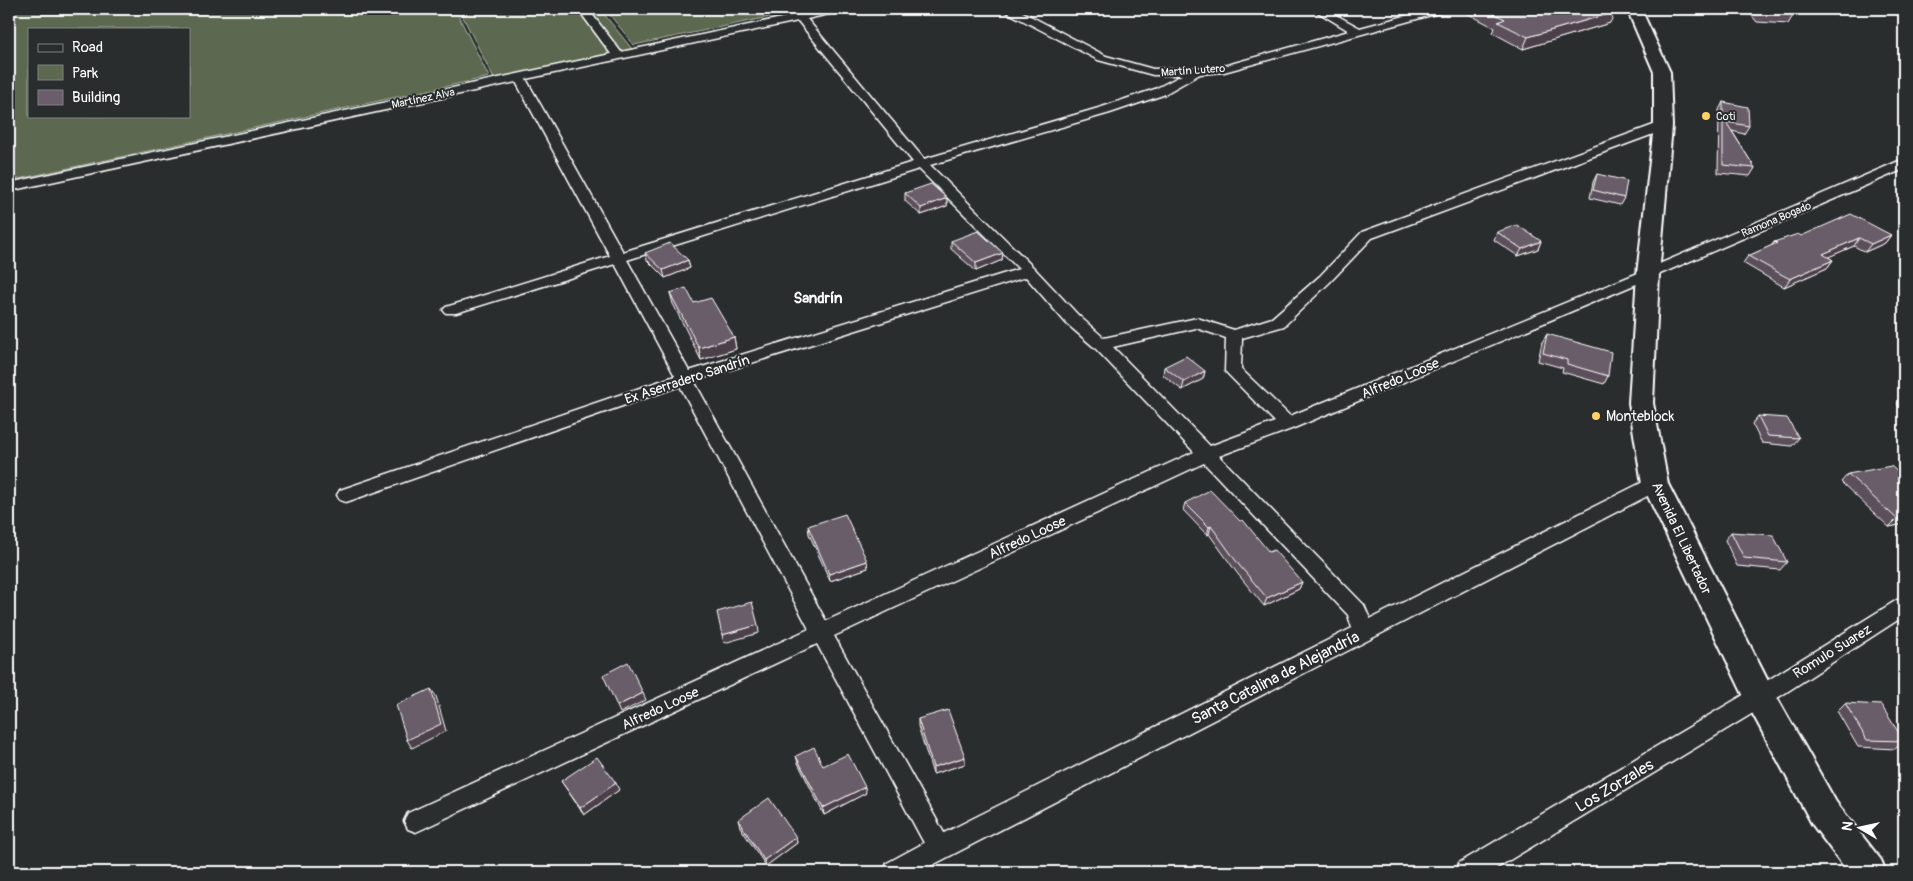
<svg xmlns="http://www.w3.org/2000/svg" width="1913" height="881" font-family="Pangolin,sans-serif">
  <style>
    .green { fill: #5c684f; stroke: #aeb4a7; fill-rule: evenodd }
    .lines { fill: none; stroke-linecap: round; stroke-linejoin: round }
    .minor-casing { stroke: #fff; stroke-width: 3 }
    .secondary-casing { stroke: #fff; stroke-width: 4 }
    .minor { fill: #2a2d2e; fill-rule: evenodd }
    .secondary { fill: #2a2d2e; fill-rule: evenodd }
    .wall { fill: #5c505b; stroke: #fff }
    .shaded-wall { fill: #4b414a; stroke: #fff }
    .building { fill: #6b5d6a; stroke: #fff }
    .poi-dot { fill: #ffd166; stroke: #2a2d2e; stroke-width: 2 }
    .labels { text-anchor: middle; stroke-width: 4; stroke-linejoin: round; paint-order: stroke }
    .far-street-label { font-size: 11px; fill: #fff; stroke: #2a2d2e }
    .far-poi-label { font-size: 11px; fill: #fff; stroke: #2a2d2e; text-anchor: start }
    .street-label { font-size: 14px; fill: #fff; stroke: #2a2d2e }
    .poi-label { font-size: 14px; fill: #fff; stroke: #2a2d2e; text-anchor: start }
    .neighbourhood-label { font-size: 15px; font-weight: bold; fill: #fff; stroke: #2a2d2e }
    .near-street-label { font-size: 16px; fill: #fff; stroke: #2a2d2e }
  </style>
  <rect width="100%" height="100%" fill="#2a2d2e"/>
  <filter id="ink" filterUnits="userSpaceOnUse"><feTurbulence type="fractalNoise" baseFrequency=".02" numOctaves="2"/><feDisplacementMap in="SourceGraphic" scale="10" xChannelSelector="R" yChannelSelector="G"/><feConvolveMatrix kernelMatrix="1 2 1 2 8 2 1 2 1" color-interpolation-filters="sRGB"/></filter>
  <g filter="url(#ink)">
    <path class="green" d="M9 9H455L489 77 9 181ZM29 29H189V116H29Z
      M459 9H600L632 49 494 79Z
      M605 9H808L634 45Z"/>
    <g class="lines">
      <defs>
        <path id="minor" d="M578 9H588L621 52 824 9H843L842 11 807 19 924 159 1102 107 1155 89 1182 75H1153L1098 60 1005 11 1004 9H1017L1106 56 1153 69 1220 67 1349 31 1313 9H1325L1360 28 1431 9H1447L1446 11 1224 72 1200 74 1163 95 1110 113 930 165 1034 268 1078 315 1104 338 1197 318 1234 330 1272 318 1320 276 1362 232 1659 123H1667L1669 126 1667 129 1372 238 1330 282 1284 326 1242 338 1241 369 1290 416 1643 271 1899 161 1904 160V169L1653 277 1294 428 1219 456 1364 605 1370 619 1649 479 1655 477 1661 479 1664 484 1661 489 919 872H884L887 863 924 843 817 644 416 832 408 829 404 821 408 813 809 629 680 386 352 500 346 502 340 500 337 495 340 490 675 376 615 264 456 313H446L443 310 446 307 610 256 516 82 9 191V183L611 54ZM798 21 913 162 623 252 526 79ZM919 169 1019 269 689 371 627 260ZM1026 277 1066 323 1095 348 1194 452 826 621 694 381ZM1196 328 1226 338 1225 371 1275 422 1210 446 1113 347ZM1204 463 1348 615 1352 628 944 833 834 636Z
          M1904 598V616L1768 704 1490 872H1456L1459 863 1752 690 1897 600Z"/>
        <path id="secondary" d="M1627 9H1641L1670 72 1672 126 1659 274 1653 403 1668 484 1771 687 1836 802 1881 860 1886 872H1848L1812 824 1749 707 1642 484 1629 403 1637 274 1654 126V72Z"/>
      </defs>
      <use href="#minor" class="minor-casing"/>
      <use href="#secondary" class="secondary-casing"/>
      <use href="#minor" class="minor"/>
      <use href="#secondary" class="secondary"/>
    </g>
    <path class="wall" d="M1198 9H1213L1204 12Z
      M1461 9H1597L1610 23 1523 49 1493 33 1495 28 1461 10Z
      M1746 9H1789L1794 14 1788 24 1757 22Z
      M1723 102 1749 126 1744 134 1732 131 1755 168 1750 176 1718 173 1719 110Z
      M1597 174 1624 198 1620 205 1590 198 1593 182Z
      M905 193 947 198V206L921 215 905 201Z
      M1497 232 1541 241 1538 249 1518 256 1494 240Z
      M1891 235 1885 243 1865 252 1854 246 1828 257 1833 260 1827 268 1784 287 1743 263 1748 256 1771 246 1774 242Z
      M951 241 1003 253 1002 260 976 271 951 249Z
      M645 253 688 260 690 268 665 278 647 260Z
      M670 293 694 303 734 337 736 349 701 360 673 304Z
      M1547 334 1608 376 1604 384 1562 372 1563 368 1538 361 1542 342Z
      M1164 367 1205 371 1203 379 1182 390 1163 375Z
      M1904 396V410L1897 404Z
      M1758 416 1799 438 1792 446 1762 443 1752 424Z
      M1848 474 1904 478V524L1889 527 1841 482Z
      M1185 503 1269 552 1302 582 1299 589 1264 606 1237 573 1209 534 1207 535 1183 510Z
      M808 526 868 568 830 581 809 534Z
      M1731 532 1787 562 1780 570 1737 566 1725 540Z
      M1845 703 1904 741 1895 749 1858 747 1837 711Z
      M918 719 965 764 933 774 918 726Z
      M796 756 823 766 866 793 824 815 798 763Z
      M561 781 619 790 584 815Z
      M738 820 796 837 797 843 766 866 740 827Z"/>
    <path class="shaded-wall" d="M1204 9H1213L1204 12Z
      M1615 12 1610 23 1523 49 1528 37Z
      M947 198V206L921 215V208Z
      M1891 235 1885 243 1865 252 1871 244Z
      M1859 238 1854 246 1817 262 1823 254Z
      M1541 241 1538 249 1518 256 1522 249Z
      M1003 253 1002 260 976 271V263Z
      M688 260 690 268 665 278 663 270Z
      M1833 260 1827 268 1784 287 1790 279Z
      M734 337 736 349 701 360 699 348Z
      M1205 371 1203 379 1182 390 1184 382Z
      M1904 518V524L1889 527 1897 519Z
      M1211 526 1209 534 1207 535 1209 527Z
      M867 561 868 568 830 581 829 574Z
      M1302 582 1299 589 1264 606 1267 598Z
      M758 625 759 633 724 643 722 635Z
      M431 689 436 696 446 731 412 748 407 740Z
      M643 693 646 700 620 713 617 706Z
      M965 757V764L933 774V767Z
      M616 783 619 790 584 815 580 808Z
      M865 787 866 793 824 815 823 808Z
      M796 837 797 843 766 866 764 860Z"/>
    <path class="building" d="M1484 9H1597L1615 10V12L1528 37 1498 22 1505 19Z
      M1759 9H1789L1794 14 1762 12Z
      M1723 102 1748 107 1749 126 1726 122 1755 168 1723 165Z
      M1597 174 1627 181 1624 198 1593 190Z
      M931 184 947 198 921 208 905 193Z
      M1851 214 1891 235 1871 244 1859 238 1823 254 1833 260 1790 279 1748 256 1777 243 1774 242 1798 234 1801 236Z
      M1517 225 1541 241 1522 249 1497 232Z
      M978 231 1003 253 976 263 951 241Z
      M670 243 688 260 663 270 645 253Z
      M686 288 694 303 711 298 734 337 699 348 670 293Z
      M1547 334 1611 352 1608 376 1567 364V360L1543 353Z
      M1186 356 1205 371 1184 382 1164 367Z
      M1758 416 1787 418 1799 438 1768 436Z
      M1891 466 1904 478V518L1897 519 1848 474Z
      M1210 490 1240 521 1243 520 1269 552 1274 550 1302 582 1267 598 1239 565 1211 526 1209 527 1185 503Z
      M845 514 867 561 829 574 808 526Z
      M1731 532 1773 535 1787 562 1744 558Z
      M752 602 758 625 722 635 717 612Z
      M628 662 643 693 617 706 603 675Z
      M431 689 441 724 407 740 396 705Z
      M1845 703 1881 705 1904 741 1867 740Z
      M948 710 965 757 933 767 918 719Z
      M814 747 823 766 848 754 865 787 823 808 796 756Z
      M597 757 616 783 580 808 561 781Z
      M769 798 796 837 764 860 738 820Z"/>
  </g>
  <g class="poi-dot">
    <circle cx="1706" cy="116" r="5"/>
    <circle cx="1596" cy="416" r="5"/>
  </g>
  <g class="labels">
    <g class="far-street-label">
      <text transform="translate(1193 70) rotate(-4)" y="4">Martín Lutero</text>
      <text transform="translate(423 98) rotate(-12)" y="4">Martínez Alva</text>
      <text transform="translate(1776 219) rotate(-23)" y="4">Ramona Bogado</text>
    </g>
    <g class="far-poi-label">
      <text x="1716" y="120">Coti</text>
    </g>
    <g class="street-label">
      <text transform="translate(1400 378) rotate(-23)" y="5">Alfredo Loose</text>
      <text transform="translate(687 379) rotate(-18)" y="5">Ex Aserradero Sandrín</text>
      <text transform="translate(1027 537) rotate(-25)" y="5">Alfredo Loose</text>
      <text transform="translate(1682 538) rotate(65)" y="5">Avenida El Libertador</text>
      <text transform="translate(1832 651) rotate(-32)" y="5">Romulo Suarez</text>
      <text transform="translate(660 708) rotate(-25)" y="5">Alfredo Loose</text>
    </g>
    <g class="poi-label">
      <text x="1606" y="421">Monteblock</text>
    </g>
    <g class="neighbourhood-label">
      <text x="818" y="303">Sandrín</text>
    </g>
    <g class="near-street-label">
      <text transform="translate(1275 677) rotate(-27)" y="6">Santa Catalina de Alejandría</text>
      <text transform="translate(1614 785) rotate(-31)" y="6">Los Zorzales</text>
    </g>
  </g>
  <rect width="1913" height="881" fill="none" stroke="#2a2d2e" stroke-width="30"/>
  <rect x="15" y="15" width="1883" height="851" fill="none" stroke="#fff" stroke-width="2" filter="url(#ink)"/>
  <rect x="28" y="28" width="162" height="90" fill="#2a2d2e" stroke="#7f8182"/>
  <rect x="38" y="44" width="25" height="8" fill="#2a2d2e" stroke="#7f8182"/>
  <text x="72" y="52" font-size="15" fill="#ffffff">Road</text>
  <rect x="38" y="65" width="25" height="15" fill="#5c684f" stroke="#7f8182"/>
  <text x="72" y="78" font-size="15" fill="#ffffff">Park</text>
  <rect x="38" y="90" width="25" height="15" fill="#6b5d6a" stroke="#7f8182"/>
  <text x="72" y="102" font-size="15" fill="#ffffff">Building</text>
  <g transform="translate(1860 828) rotate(279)" stroke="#2a2d2e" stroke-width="4" paint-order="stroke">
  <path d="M0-4L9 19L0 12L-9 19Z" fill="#ffffff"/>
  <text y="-8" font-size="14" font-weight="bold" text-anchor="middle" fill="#ffffff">N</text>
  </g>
</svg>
